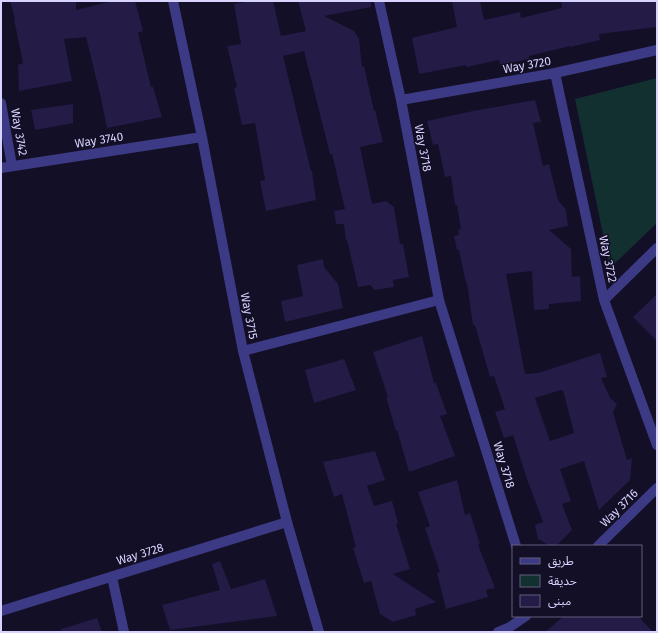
<svg xmlns="http://www.w3.org/2000/svg" width="658" height="633" font-family="'Fira Sans','Noto Sans Arabic',sans-serif">
  <style>
    .green { fill: #12302f }
    .building { fill: #241b47; fill-rule: evenodd }
    .lines { fill: none; stroke-linecap: round; stroke-linejoin: round }
    .street { stroke: #3d3a85; stroke-width: 10 }
    .labels { text-anchor: middle; stroke-width: 3; stroke-linejoin: round; paint-order: stroke }
    .street-label { font-size: 12px; fill: #d9d4ff; stroke: #130f26 }
  </style>
  <rect width="100%" height="100%" fill="#130f26"/>
  <path class="green" d="M657 78V223L610 268 575 99Z"/>
  <path class="building" d="M10 1H76V10L113 1H135L143 31 138 33 151 87H153L162 117 107 128 101 98 86 37 64 39 72 81 19 91 18 65 23 63 14 19H15Z
    M252 1H273L281 36 306 31 298 1H371V7L324 16 354 31 359 39 362 67 364 66 374 111 375 110 383 142 360 147 372 204 386 201 394 207 400 244H403L409 277 393 280 394 287 375 290 370 285 358 287 347 240 346 241 344 224H336L334 211 345 209 332 154H330L304 51 283 56 311 171H312L316 200 266 211 260 181 265 180 255 123 242 125 234 88 237 87 227 46 241 44 234 4Z
    M452 1H480L484 20 520 12 521 18 562 8 561 1H657V27L599 34 600 40 570 47V46L529 56V59L500 65 499 60 466 67V65L419 74 412 38 457 27Z
    M535 100 541 122 533 123 543 166 549 164 558 200 566 210 568 226 549 230 571 249 572 277 580 276 581 301 549 304V309L534 310 532 271 506 274 525 374 538 373 600 353 607 377 601 378 610 398 617 404 613 412 627 460 632 458 630 480 599 510 584 461 560 469 571 501 562 504 572 530 556 546H550L538 539 535 525 543 522 527 479 513 435 504 438 495 412 505 409 494 376 490 377 475 325H473L467 283H466L459 250H457L454 236 459 235 458 230 461 229 457 205H455L451 176 445 177 438 144 433 145 427 121 473 111ZM561 390 562 391 563 390 574 433 550 441 535 398Z
    M73 104V123L35 130 31 110Z
    M323 259 324 267 338 284 343 308 285 322 281 301 303 296 297 265Z
    M657 294V341L633 317Z
    M422 336 434 383H436L447 414 440 416 455 456 409 472 397 430 396 431 386 397H388L373 352Z
    M344 359 356 390 314 403 305 370Z
    M375 451 385 480 367 486 374 506 392 501 398 523 396 524 410 569 393 574 436 602 415 609 416 615 393 622 380 614 371 581 364 583 353 548 356 547 342 494 334 497 323 462Z
    M457 480 465 515 470 513 480 544 478 545 495 588 486 590 488 597 446 609 437 573 440 572 425 528 430 526 418 492Z
    M220 561 231 589 265 579 277 616 170 630 162 605 220 590 212 564Z
    M564 616H638L653 632H545Z
    M97 618 102 632H61V629Z"/>
  <g class="lines">
    <path class="street" d="M173 1 202 137 243 351 287 522 319 632
      M379 1 401 100 439 300 516 546
      M555 73 604 300 657 445
      M401 100 555 73 657 50
      M1 103 12 166
      M1 168 202 137
      M604 300 657 248
      M243 351 439 300
      M598 546 657 488
      M112 577 124 632
      M1 611 287 522
      M498 632 510 627 526 616"/>
  </g>
  <g class="labels">
    <g class="street-label">
      <text transform="translate(527 65) rotate(-10)" y="4">Way 3720</text>
      <text transform="translate(19 132) rotate(80)" y="4">Way 3742</text>
      <text transform="translate(99 140) rotate(-9)" y="4">Way 3740</text>
      <text transform="translate(423 148) rotate(79)" y="4">Way 3718</text>
      <text transform="translate(608 259) rotate(78)" y="4">Way 3722</text>
      <text transform="translate(249 316) rotate(79)" y="4">Way 3715</text>
      <text transform="translate(504 465) rotate(73)" y="4">Way 3718</text>
      <text transform="translate(619 508) rotate(-45)" y="4">Way 3716</text>
      <text transform="translate(140 554) rotate(-17)" y="4">Way 3728</text>
    </g>
  </g>
  <rect width="658" height="633" fill="none" stroke="#d9d4ff" stroke-width="4"/>
  <rect x="512" y="545" width="130" height="72" fill="#130f26" stroke="#625e7d"/>
  <rect x="520" y="558" width="20" height="6" fill="#3d3a85" stroke="#625e7d"/>
  <text x="548" y="565" font-size="12" fill="#d9d4ff">طريق</text>
  <rect x="520" y="575" width="20" height="12" fill="#12302f" stroke="#625e7d"/>
  <text x="548" y="585" font-size="12" fill="#d9d4ff">حديقة</text>
  <rect x="520" y="595" width="20" height="12" fill="#241b47" stroke="#625e7d"/>
  <text x="548" y="605" font-size="12" fill="#d9d4ff">مبنى</text>
</svg>
